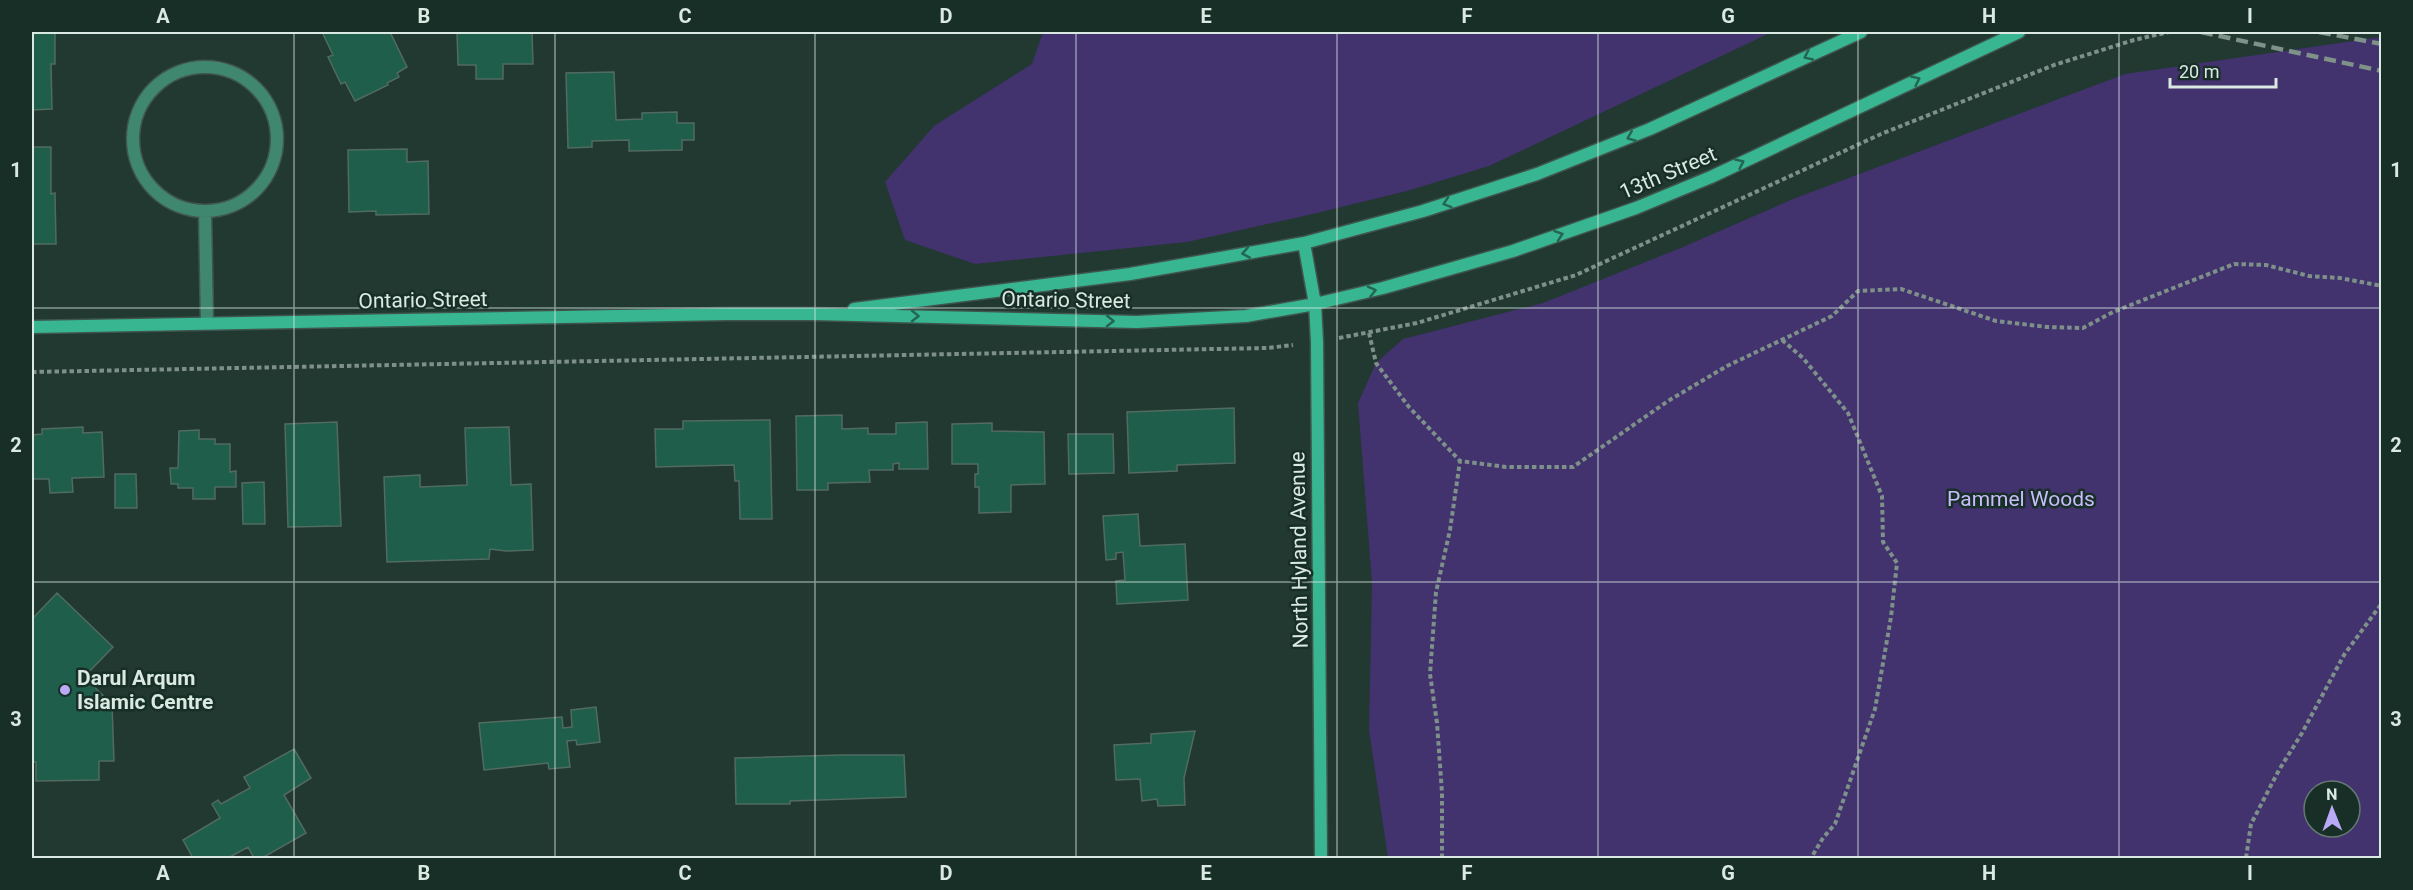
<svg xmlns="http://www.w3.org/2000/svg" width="2413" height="890" font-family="Roboto,sans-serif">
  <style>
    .green { fill: #42326d; fill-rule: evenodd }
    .building { fill: #1e5e4a; stroke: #526b61; stroke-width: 1.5 }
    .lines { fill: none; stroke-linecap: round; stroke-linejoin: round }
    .minor-casing { stroke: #3f554d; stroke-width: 15 }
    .secondary-casing { stroke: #3f554d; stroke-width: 15 }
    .path { stroke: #7d9089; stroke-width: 4; stroke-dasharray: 4.5 3; stroke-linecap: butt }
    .minor { stroke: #408770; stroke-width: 12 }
    .secondary { stroke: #37b691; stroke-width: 12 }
    .rail { stroke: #7f928a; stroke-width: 4.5; stroke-dasharray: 12 6; stroke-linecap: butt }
    .oneway { stroke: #246551 }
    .grid { fill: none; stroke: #dbe9e3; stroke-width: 1.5; stroke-opacity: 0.55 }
    .poi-dot { fill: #baaaf6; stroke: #172f26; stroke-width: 2 }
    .labels { text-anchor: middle; stroke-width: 5; stroke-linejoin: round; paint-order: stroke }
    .street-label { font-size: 21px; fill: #dbe9e3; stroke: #172f26 }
    .park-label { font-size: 21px; fill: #c8bcfc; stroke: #172f26 }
    .poi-label { font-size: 21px; font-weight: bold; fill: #dbe9e3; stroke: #172f26; text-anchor: start }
    .neatline { fill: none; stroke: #dbe9e3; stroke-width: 2 }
    .grid-label { font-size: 20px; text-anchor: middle; font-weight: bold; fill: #dbe9e3 }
  </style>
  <rect width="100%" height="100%" fill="#213930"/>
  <path class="green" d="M1043 32H1772L1489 166 1407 191 1317 213 1187 242 975 264 905 240 885 182 934 126 1032 64Z
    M2381 37V858H1388L1369 730 1372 583 1358 403 1376 363 1403 339 1543 303 1683 247 1793 199 2125 74ZM2314 791H2350V827H2314Z"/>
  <path class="building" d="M32 32H55V64H51L52 109 32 110Z
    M322 32H390L407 67 397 73 399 77 387 83 388 85 355 101 345 82 341 84 328 57 333 55Z
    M457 32H532L533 64H503V79H476V65H458Z
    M614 72 616 120 642 119V113L677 112V123H694V140H682V150L629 151V140L592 141V147L568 148 566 73Z
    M32 147H51V194L55 193 56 244H32Z
    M407 149V162L428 161 429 214 376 215V211L349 212 348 150Z
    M1234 408 1235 463 1177 465V471L1129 473 1127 412Z
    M842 415V429L868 428V434H896V423L927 422 928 469H899V463L893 464V470H869L870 482 828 483V490H797L796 416Z
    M770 420 772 519H740L739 481H735L734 465 656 467 655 429H683V421Z
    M337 422 341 526 288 527 285 424Z
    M992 423V431L1044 432 1045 484 1011 485V512L979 513V487H975V474H978V464H952V424Z
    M83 427V433L102 432 104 477 72 478 73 492 50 493 49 479H32V435L42 434V429Z
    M509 427 511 485 531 484 533 550 506 551 490 549 489 559 387 562 384 477 420 475V487L467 485 465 428Z
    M199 430V439H215V444H230V472L236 471V487H215V499H193V488H178V484H171L170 468H178L179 431Z
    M1068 434H1113L1114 473 1069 474Z
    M115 474H136L137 508H115Z
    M264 482 265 524H243L242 483Z
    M1138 514 1140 546 1185 544 1188 600 1117 604 1116 581 1125 580 1123 552 1116 553V559L1106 560 1103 516Z
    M57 593 113 647 84 677 112 704 114 761H99V780L36 781V762H32V619Z
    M596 707 600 742 577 745 576 740 567 741 570 767 549 769 548 763 484 770 479 723 562 717 563 728 572 727 571 710Z
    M1195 731 1184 778 1185 805 1158 806 1157 799 1142 801 1140 779 1116 780 1114 745 1151 743V734Z
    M294 749 311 778 284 795 306 833 262 858H254L248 847 228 858H193L183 840 220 818 212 804 218 800 221 804 250 788 244 777Z
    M842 755H904L906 797 790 801V804H736L735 758Z"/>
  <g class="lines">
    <defs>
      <path id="minor" d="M133 139a72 72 0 1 1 144 0a72 72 0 1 1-144 0Z
        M205 211 207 323"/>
      <path id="secondary" d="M1304 243 1315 304 1317 342 1321 858
        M854 309 1130 274 1215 259 1304 243 1423 211 1537 174 1650 129 1861 32
        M32 327 727 314H814L1137 322 1246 316 1315 304 1383 288 1513 251 1636 208 1711 177 2019 32"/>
    </defs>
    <use href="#minor" class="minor-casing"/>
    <use href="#secondary" class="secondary-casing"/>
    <path class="path" d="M1369 333 1376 363 1409 407 1460 461
      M1339 338 1417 323 1576 275 1881 134 2054 65 2134 40 2169 32
      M1782 340 1803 358 1848 413 1882 496 1883 542 1897 563 1891 617 1875 709 1835 824 1823 838 1811 858
      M32 372 1267 348 1293 345
      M1442 858V793L1437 723 1430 674 1436 592 1450 530 1460 461 1506 467H1573L1668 401 1727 366 1832 316 1858 291 1901 289 1996 321 2047 327 2083 328 2113 312 2234 264 2266 265 2309 276 2340 278 2382 286
      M2246 858 2251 824 2279 770 2302 733 2344 655 2382 603"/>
    <use href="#minor" class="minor"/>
    <use href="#secondary" class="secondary"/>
    <path class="rail" d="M2201 32 2382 71
      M2319 32 2382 44"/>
  </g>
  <defs><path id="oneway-chevron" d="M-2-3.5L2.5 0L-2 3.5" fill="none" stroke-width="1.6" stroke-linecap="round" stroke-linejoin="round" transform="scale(1.5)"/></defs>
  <g class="oneway">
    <use href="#oneway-chevron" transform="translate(1808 56) rotate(155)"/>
    <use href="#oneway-chevron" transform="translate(1916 80) rotate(-25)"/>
    <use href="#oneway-chevron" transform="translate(1631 137) rotate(158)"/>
    <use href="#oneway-chevron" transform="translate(1740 163) rotate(-25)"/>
    <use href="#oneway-chevron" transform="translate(1447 203) rotate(162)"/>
    <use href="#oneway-chevron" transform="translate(1559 235) rotate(-19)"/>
    <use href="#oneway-chevron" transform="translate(1246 253) rotate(170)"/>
    <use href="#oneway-chevron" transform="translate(1372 291) rotate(-13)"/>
    <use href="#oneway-chevron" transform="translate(915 316) rotate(1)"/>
    <use href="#oneway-chevron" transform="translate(1110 321) rotate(1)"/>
  </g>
  <path class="grid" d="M294 32V858M555 32V858M815 32V858M1076 32V858M1337 32V858M1598 32V858M1858 32V858M2119 32V858M32 308H2382M32 582H2382"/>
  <circle class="poi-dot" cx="65" cy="690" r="6"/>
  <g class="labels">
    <g class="street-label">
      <text transform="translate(1668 173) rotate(-23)" y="7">13th Street</text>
      <text transform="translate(423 300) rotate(-1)" y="7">Ontario Street</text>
      <text transform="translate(1066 300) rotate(1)" y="7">Ontario Street</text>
      <text transform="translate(1299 550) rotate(-91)" y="7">North Hyland Avenue</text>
    </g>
    <g class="park-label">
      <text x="2021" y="506">Pammel Woods</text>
    </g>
    <g class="poi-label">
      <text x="77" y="685">Darul Arqum<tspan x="77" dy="24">Islamic Centre</tspan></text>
    </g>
  </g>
  <rect width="2413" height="890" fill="none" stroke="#172f26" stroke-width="66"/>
  <g transform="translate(2332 809) rotate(359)"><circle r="28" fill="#172f26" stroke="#657972" stroke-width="1.5"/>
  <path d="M0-4.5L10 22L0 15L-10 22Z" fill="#baaaf6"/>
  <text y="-9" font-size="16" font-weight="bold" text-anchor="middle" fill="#dbe9e3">N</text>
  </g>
  <path d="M2170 78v9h106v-9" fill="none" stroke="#dbe9e3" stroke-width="3"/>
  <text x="2179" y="78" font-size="18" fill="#dbe9e3" stroke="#172f26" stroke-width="4.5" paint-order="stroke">20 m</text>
  <rect x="33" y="33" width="2347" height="824" class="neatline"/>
  <g class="grid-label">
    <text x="163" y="23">A</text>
    <text x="424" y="23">B</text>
    <text x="685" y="23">C</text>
    <text x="946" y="23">D</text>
    <text x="1206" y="23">E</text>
    <text x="1467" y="23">F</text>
    <text x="1728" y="23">G</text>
    <text x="1989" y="23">H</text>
    <text x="2250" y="23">I</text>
    <text x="16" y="177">1</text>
    <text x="2396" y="177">1</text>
    <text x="16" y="452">2</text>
    <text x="2396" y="452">2</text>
    <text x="16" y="726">3</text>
    <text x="2396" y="726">3</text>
    <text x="163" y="880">A</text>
    <text x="424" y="880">B</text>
    <text x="685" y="880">C</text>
    <text x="946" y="880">D</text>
    <text x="1206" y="880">E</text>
    <text x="1467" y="880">F</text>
    <text x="1728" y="880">G</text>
    <text x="1989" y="880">H</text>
    <text x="2250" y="880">I</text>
  </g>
</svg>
